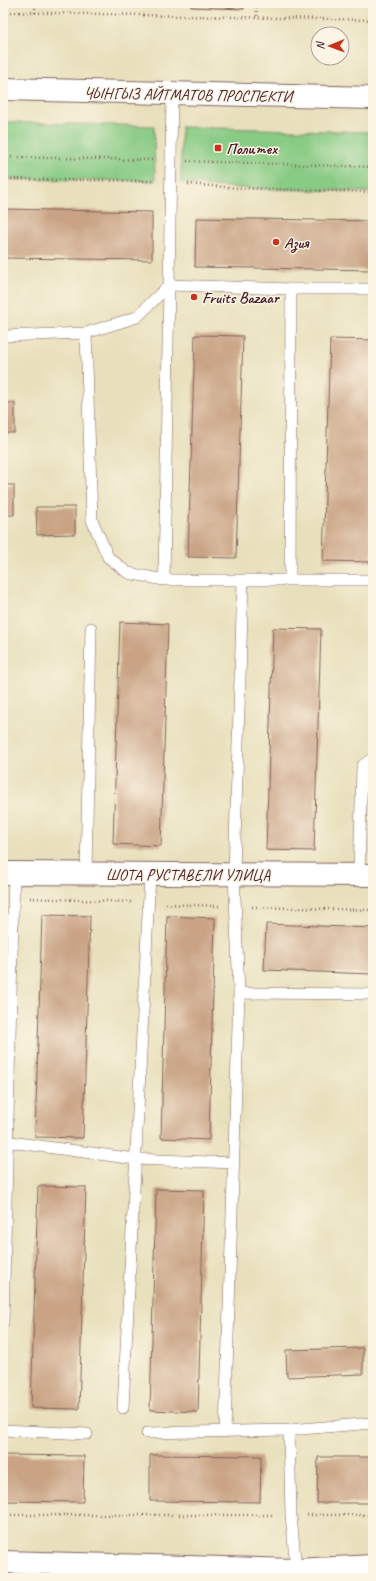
<svg xmlns="http://www.w3.org/2000/svg" width="376" height="1581" font-family="Caveat,sans-serif">
  <style>
    .green { fill: #88cb84; stroke: #697558 }
    .building { fill: #c9a384 }
    .lines { fill: none; stroke-linecap: round; stroke-linejoin: round }
    .lane-casing { stroke: #81635e; stroke-width: 12 }
    .street-casing { stroke: #81635e; stroke-width: 24 }
    .primary-casing { stroke: #81635e; stroke-width: 24 }
    .path { stroke: #81635e; stroke-width: 2.5; stroke-dasharray: 1 3; stroke-linecap: butt }
    .lane { stroke: #fff; stroke-width: 11 }
    .street { stroke: #fff; stroke-width: 22 }
    .primary { stroke: #fff; stroke-width: 22 }
    .poi-dot { fill: #c8321e; stroke: #fcf5e5; stroke-width: 1.5 }
    .labels { text-anchor: middle; stroke-width: 3; stroke-linejoin: round; paint-order: stroke }
    .street-label { font-size: 16px; fill: #4a1f2b; stroke: #fcf5e5 }
    .poi-label { font-size: 16px; font-weight: bold; fill: #4a1f2b; stroke: #fcf5e5; text-anchor: start }
  </style>
  <rect width="100%" height="100%" fill="#fcf5e5"/>
  <filter id="ink" filterUnits="userSpaceOnUse"><feTurbulence type="fractalNoise" baseFrequency=".025" numOctaves="2"/><feDisplacementMap in="SourceGraphic" scale="8" xChannelSelector="R" yChannelSelector="G"/><feConvolveMatrix kernelMatrix="1 2 1 2 8 2 1 2 1" color-interpolation-filters="sRGB"/></filter>
  <filter id="wash" filterUnits="userSpaceOnUse"><feTurbulence type="fractalNoise" baseFrequency=".012" numOctaves="4" result="noise"/><feDisplacementMap in="SourceGraphic" scale="16" xChannelSelector="R" yChannelSelector="G"/><feGaussianBlur stdDeviation="0.9" result="paint"/><feColorMatrix in="noise" values="0 0 0 0 0 0 0 0 0 0 0 0 0 0 0 0 0 1.4 0 .05"/><feComposite in="paint" operator="in"/></filter>
  <g filter="url(#wash)">
    <rect width="100%" height="100%" fill="#e8e0bc"/>
    <path class="green" d="M3 122 154 126 155 181 3 179Z
      M181 127 373 132V192L237 188 181 183Z"/>
    <g id="blocks">
      <path class="building" d="M191 3H244V9L191 7Z
        M3 209 152 212V260L3 258Z
        M196 218 373 221V270L195 267Z
        M195 335 243 336 236 558 188 557Z
        M330 339 373 340V515L372 562 323 561Z
        M3 403H15V433H3Z
        M3 485H14V515H3Z
        M36 507H75V534L37 535Z
        M120 622 168 624 161 846 113 844Z
        M273 628 321 629 314 851 266 850Z
        M42 915 90 916 83 1138 35 1137Z
        M167 916 215 918 209 1140 161 1138Z
        M266 924 373 928V974L264 970Z
        M38 1186 86 1187 79 1409 31 1408Z
        M156 1189 204 1190 198 1412 150 1410Z
        M363 1348V1374L287 1377 286 1350Z
        M3 1455 84 1456 83 1502 3 1501Z
        M150 1455 261 1456 260 1502 150 1501Z
        M318 1457H373V1503H317Z"/>
    </g>
  </g>
  <g filter="url(#ink)">
    <use href="#blocks" fill-opacity="0" stroke="#81635e" stroke-width="1"/>
    <g class="lines">
      <defs>
        <path id="lane" d="M86 333 92 520 108 557 128 573 164 580H373
          M3 336 86 333 137 317 169 285 172 94
          M164 580 169 285 291 289H373
          M243 580 234 874 239 993 373 994
          M290 580 291 289
          M86 873 91 628
          M359 875 362 766 373 758
          M3 1141 135 1159 234 1163
          M3 1323 14 873
          M123 1408 150 874
          M3 1430 87 1434
          M225 1432 239 993
          M147 1433 289 1430
          M296 1570 291 1515 289 1430 373 1423"/>
        <path id="street" d="M3 873 373 875
          M3 1562 296 1570 373 1566"/>
        <path id="primary" d="M3 89 373 98"/>
      </defs>
      <use href="#lane" class="lane-casing"/>
      <use href="#street" class="street-casing"/>
      <use href="#primary" class="primary-casing"/>
      <path class="path" d="M256 3 257 17
        M3 12 373 20
        M35 13V3
        M3 157 154 160
        M187 161 373 167
        M3 179 153 181
        M188 184 237 188 373 192
        M30 898 133 902
        M166 904 219 906
        M252 907 373 910
        M3 1515H274
        M307 1515H373"/>
      <use href="#lane" class="lane"/>
      <use href="#street" class="street"/>
      <use href="#primary" class="primary"/>
    </g>
  </g>
  <g class="poi-dot">
    <rect x="214" y="144" width="8" height="8" rx="2"/>
    <circle cx="276" cy="242" r="4"/>
    <circle cx="194" cy="297" r="4"/>
  </g>
  <g class="labels">
    <g class="street-label">
      <text transform="translate(188 94) rotate(1)" y="6">ЧЫНГЫЗ АЙТМАТОВ ПРОСПЕКТИ</text>
      <text x="188" y="880">ШОТА РУСТАВЕЛИ УЛИЦА</text>
    </g>
    <g class="poi-label">
      <text x="226" y="154">Политех</text>
      <text x="284" y="248">Азия</text>
      <text x="202" y="303">Fruits Bazaar</text>
    </g>
  </g>
  <rect width="376" height="1581" fill="none" stroke="#fcf5e5" stroke-width="16"/>
  <g transform="translate(330 46) rotate(269)"><circle r="19" fill="#fcf5e5" stroke="#b59f9b"/>
  <path d="M0-3L7 15L0 10L-7 15Z" fill="#c8321e"/>
  <text y="-6" font-size="11" font-weight="bold" text-anchor="middle" fill="#4a1f2b">N</text>
  </g>
</svg>
